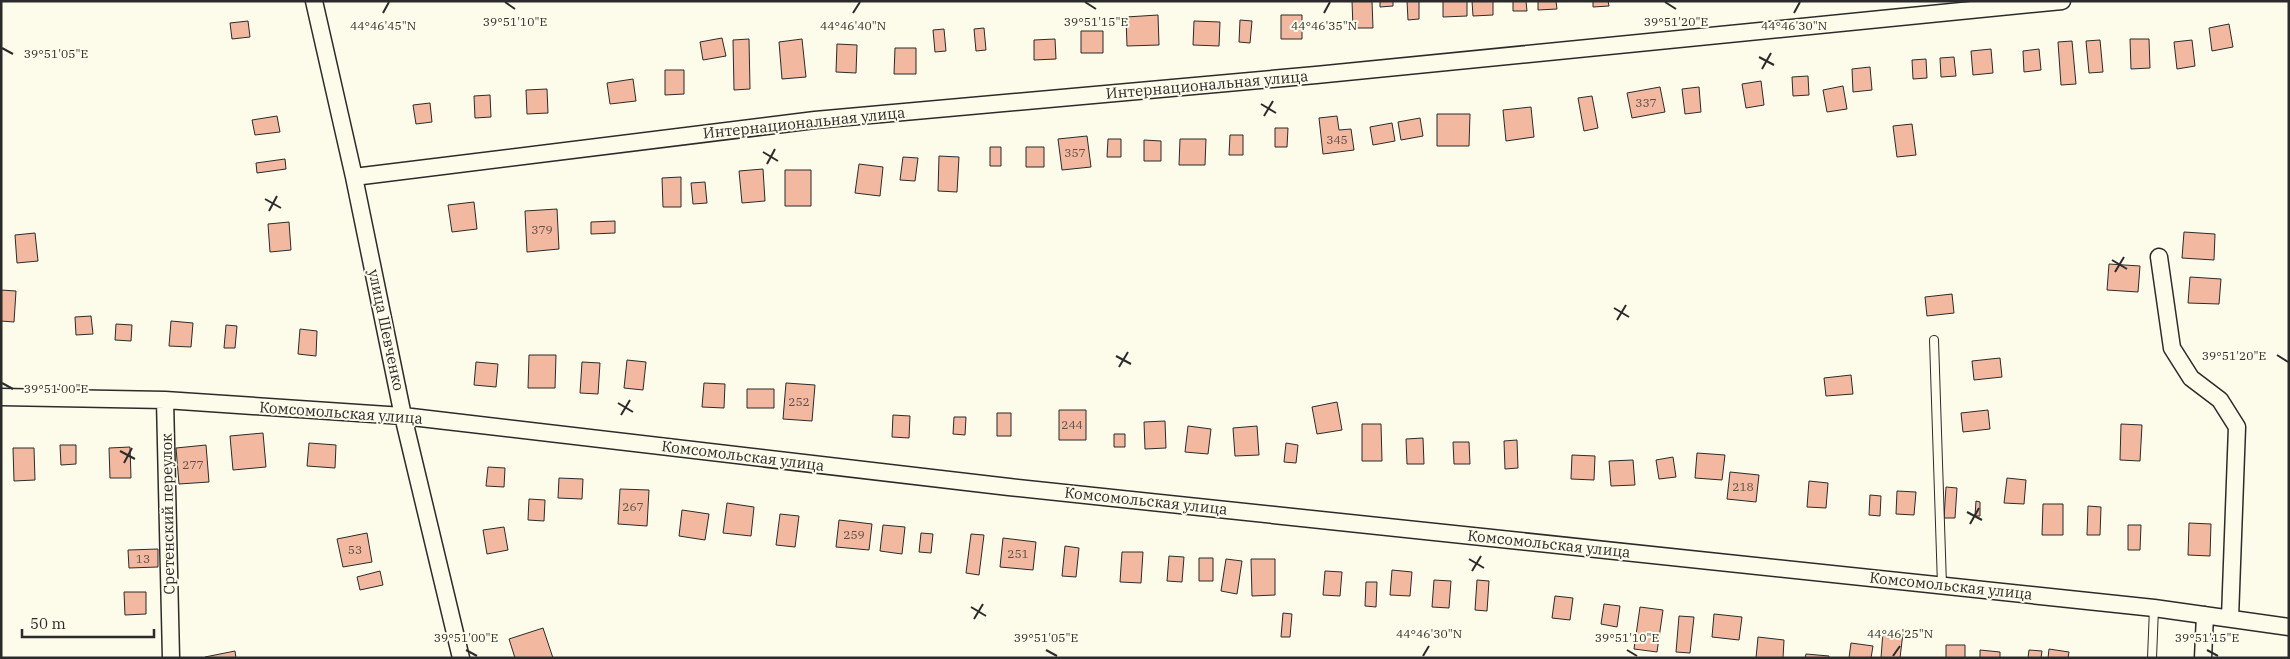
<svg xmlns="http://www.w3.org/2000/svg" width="2290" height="659" font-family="'IBM Plex Serif',serif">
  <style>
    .building { fill: #f2b8a0; stroke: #2b2b2b }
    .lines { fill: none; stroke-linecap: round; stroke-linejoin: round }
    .service-casing { stroke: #2b2b2b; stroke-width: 10 }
    .minor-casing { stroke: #2b2b2b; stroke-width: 19 }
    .service { stroke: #fdfbea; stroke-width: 8 }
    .minor { stroke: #fdfbea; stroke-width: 16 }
    .ticks { fill: none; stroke: #2b2b2b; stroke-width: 2 }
    .labels { text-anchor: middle; stroke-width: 4; stroke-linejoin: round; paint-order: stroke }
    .number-label { font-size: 12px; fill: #5d4e48 }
    .street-label { font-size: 15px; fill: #2b2b2b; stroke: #fdfbea }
    .ticks-label { font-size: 12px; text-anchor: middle; fill: #2b2b2b; stroke: #fdfbea; stroke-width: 4; stroke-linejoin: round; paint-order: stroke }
  </style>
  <rect width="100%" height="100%" fill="#fdfbea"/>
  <path class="building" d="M1352 1H1372L1373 28H1353Z
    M1380 1H1393V6L1380 7Z
    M1407 1H1419V19L1408 20Z
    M1443 1H1467V16L1443 17Z
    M1472 1H1493V15L1473 16Z
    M1513 1H1526L1527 11H1513Z
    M1538 1H1556L1557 9 1538 10Z
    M1593 1H1608L1609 6 1593 7Z
    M1158 15 1159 45 1127 46 1126 17Z
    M1281 15H1302V39H1281Z
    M1240 20 1252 21 1250 43 1239 42Z
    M248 21 250 37 232 39 230 23Z
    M1194 21 1220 22 1219 46 1193 45Z
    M2229 24 2233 47 2212 51 2209 28Z
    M984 28 986 50 976 51 974 29Z
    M944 29 946 51 935 52 933 30Z
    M1081 31H1103V53H1081Z
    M722 38 726 56 703 60 700 42Z
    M749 39 750 89 734 90 733 40Z
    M802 39 806 77 782 79 779 42Z
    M1055 39 1056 59 1034 60V40Z
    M2130 39H2149L2150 68 2131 69Z
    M2100 40 2103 72 2089 73 2086 41Z
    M2192 40 2195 66 2177 69 2174 42Z
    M2072 41 2076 84 2061 85 2058 42Z
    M837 44 857 45 856 73 836 72Z
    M895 48H916V74H894Z
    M1991 49 1993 73 1973 75 1971 51Z
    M2039 49 2041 70 2024 72 2023 51Z
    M1954 57 1956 76 1941 77 1940 58Z
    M1926 59 1927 78 1913 79 1912 60Z
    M1870 67 1872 90 1853 92 1852 69Z
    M665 70H684V94L665 95Z
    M1808 76 1809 95 1793 96 1792 77Z
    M633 79 636 101 610 104 607 83Z
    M1761 81 1764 105 1746 108 1742 84Z
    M1843 86 1847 109 1827 112 1823 90Z
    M1660 87 1665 112 1632 118 1627 93Z
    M1699 87 1701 112 1685 114 1682 89Z
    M547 89 548 113 527 114 526 90Z
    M490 95 491 117 475 118 474 96Z
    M1592 96 1598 128 1584 131 1578 98Z
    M430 103 432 122 416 124 413 105Z
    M1531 107 1534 137 1506 141 1503 110Z
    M1437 114H1470L1469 146H1437Z
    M277 116 280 132 255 135 252 120Z
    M1337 116 1339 130 1351 129 1354 150 1323 154 1319 118Z
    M1420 118 1423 136 1401 140 1398 122Z
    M1392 123 1395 141 1373 145 1370 127Z
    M1912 124 1916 155 1897 157 1893 126Z
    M1275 128H1288L1287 147H1275Z
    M1230 135H1243V155H1229Z
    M1087 136 1091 167 1062 170 1058 139Z
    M1108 139H1121V157H1107Z
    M1180 139H1206L1205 165H1179Z
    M1144 140 1161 141V161H1144Z
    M990 147H1001V166H990Z
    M1026 147H1044V167H1026Z
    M939 156 959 157 957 192 938 191Z
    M903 157 918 158 915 181 900 180Z
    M285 159 286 169 257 173 256 163Z
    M859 164 883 167 880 196 855 193Z
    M763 169 765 201 742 203 739 171Z
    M785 170H811V206H785Z
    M681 177V207H663L662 178Z
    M705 182 707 203 693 204 691 183Z
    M474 202 477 229 452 232 448 205Z
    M557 209 559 249 527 252 525 211Z
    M615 221V233L591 234V222Z
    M289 222 291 250 270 252 268 224Z
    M2184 232 2215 234 2214 260 2182 258Z
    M35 233 38 261 17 263 15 235Z
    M2109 264 2140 266 2138 292 2107 290Z
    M2190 277 2221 279 2219 304 2188 303Z
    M1 290 16 291 14 322 1 321Z
    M1952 294 1954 313 1927 316 1925 297Z
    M91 316 93 334 76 335 75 317Z
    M171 321 193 323 191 347 169 346Z
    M116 324 132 325 131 341 115 340Z
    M226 325 237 326 235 348H224Z
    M300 329 317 331 316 356 298 354Z
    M529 355H556L555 388H528Z
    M2000 358 2002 377 1974 380 1972 361Z
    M627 360 646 362 643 390 624 388Z
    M476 362 498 364 496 387 474 385Z
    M582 362 600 363 598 394 580 393Z
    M1851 375 1853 394 1826 396 1824 378Z
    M704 383 725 384 724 408 702 407Z
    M786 383 815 385 812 421 783 419Z
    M747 389H774V408H747Z
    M1337 402 1342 430 1317 434 1312 407Z
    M1059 410H1086V440H1059Z
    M1988 410 1990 429 1963 432 1961 413Z
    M997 413H1011V436H997Z
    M893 415 910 416 909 438 892 437Z
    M954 417H966L965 435 953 434Z
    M1165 421 1166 448 1145 449 1144 422Z
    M1362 424H1381L1382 461H1362Z
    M2121 424 2142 425 2140 461 2120 460Z
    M1188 426 1211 429 1208 454 1185 452Z
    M1257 426 1259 455 1235 456 1233 428Z
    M263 433 266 467 233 470 230 436Z
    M1114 434H1125V447H1114Z
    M1423 438 1424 464H1407L1406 439Z
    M1517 440 1518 468 1505 469 1504 441Z
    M1453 442H1469L1470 464H1454Z
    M309 443 336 445 335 468 307 466Z
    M1286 443 1298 445 1296 463 1284 462Z
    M60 445H76V464L61 465Z
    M206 445 209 482 179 484 176 448Z
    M130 447 131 478H110L109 448Z
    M13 448H34L35 480 14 481Z
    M1697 453 1725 455 1722 480 1695 478Z
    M1572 455 1595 456 1594 480 1571 479Z
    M1673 457 1676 477 1659 479 1656 460Z
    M1633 460 1635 485 1611 486 1609 461Z
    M488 467 505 468 504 487 486 486Z
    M1730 472 1759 475 1756 502 1727 499Z
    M559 478 583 479 582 499 558 498Z
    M2007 478 2026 480 2024 504 2004 503Z
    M1809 481 1828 483 1826 508 1807 507Z
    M1946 487 1957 488 1955 518H1944Z
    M620 489 649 490 647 526 618 524Z
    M1897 491 1916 492 1914 515 1896 514Z
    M1870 495 1881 496 1880 516 1869 515Z
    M529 499 545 500 544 521 528 520Z
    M1976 501 1980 502V516H1975Z
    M727 503 754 507 751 536 723 533Z
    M2043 504H2063V535H2042Z
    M2088 506 2101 507 2100 535H2087Z
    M682 510 709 514 705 540 679 536Z
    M780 514 799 516 795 547 776 545Z
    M839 520 872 524 869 550 836 547Z
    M2189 523 2211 524 2210 556 2188 555Z
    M883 525 905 527 902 554 880 551Z
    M2128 525H2141L2140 550H2128Z
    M504 527 508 550 487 554 483 530Z
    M367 533 372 562 343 567 337 539Z
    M921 533 933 534 931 553 919 552Z
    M971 534 984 535 979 575 966 573Z
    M1003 538 1036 542 1033 570 1000 567Z
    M1065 546 1079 548 1076 577 1062 576Z
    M158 549V567L129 568 128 550Z
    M1122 552H1143L1141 583 1120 582Z
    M1169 556 1184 557 1182 582 1167 581Z
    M1199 558H1213V581H1199Z
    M1226 559 1242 561 1237 594 1221 591Z
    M1251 559H1275V595L1252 596Z
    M1392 570 1412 572 1410 596 1390 595Z
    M380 571 383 585 360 590 357 577Z
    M1325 571 1342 572 1340 596 1323 595Z
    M1434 580 1451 581 1449 608 1432 607Z
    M1477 580 1489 581 1487 611 1475 610Z
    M1366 582H1377L1376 607 1365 606Z
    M124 592H146V614L125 615Z
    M1555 596 1573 598 1570 620 1552 618Z
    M1604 604 1620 606 1617 627 1601 624Z
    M1640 607 1663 610 1657 652 1634 649Z
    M1283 613 1292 614 1290 637H1281Z
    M1714 614 1742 617 1739 640 1712 637Z
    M1679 616 1694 617 1690 653 1676 652Z
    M543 628 553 658H515L509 639Z
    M1883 631 1903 633 1900 658H1881Z
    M1758 637 1784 640 1783 658H1756Z
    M1851 643 1873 646 1871 658H1849Z
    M1946 645H1965V658H1946Z
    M2049 649 2069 652 2068 658H2048Z
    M1980 650 2000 652V658H1980Z
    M2029 650 2042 651 2041 658H2028Z
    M235 651 236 658H205V657Z
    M1806 654 1829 656V658H1805Z"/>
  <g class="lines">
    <defs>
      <path id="service" d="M1934 340 1942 585
        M2152 658 2154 608"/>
      <path id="minor" d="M314 1 354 177 403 416 461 658
        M354 177 815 120 1316 75 2062 1
        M2159 257 2172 348 2191 378 2220 400 2237 427 2230 618
        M1 397 165 400 403 416 1009 487 2154 608 2289 627
        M165 400 171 658
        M2203 658 2205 615"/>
    </defs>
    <use href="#service" class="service-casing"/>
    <use href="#minor" class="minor-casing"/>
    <use href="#service" class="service"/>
    <use href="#minor" class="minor"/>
  </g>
  <path class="ticks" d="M505 2 515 9M1085 2 1096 9M1665 2 1676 9M383 13 389 2M853 13 860 2M1324 13 1330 2M1794 13 1800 2M2 48 13 54M1759 57 1774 65M1762 69 1771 53M1261 104 1276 113M1264 116 1273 101M763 152 778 161M767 164 775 149M265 199 281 208M269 211 277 196M2112 260 2127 269M2115 272 2124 257M1614 308 1629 317M1617 320 1626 305M2277 355 2288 362M1116 356 1131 364M1119 367 1128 352M2 383 13 389M618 403 633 412M621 415 630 400M120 451 135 459M124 463 132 448M1967 512 1982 520M1970 524 1979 508M1469 559 1484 568M1472 571 1481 556M971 607 986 616M974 619 983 604M466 650 477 656M1046 650 1057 656M1627 650 1637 656M2207 650 2218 656M1423 656 1429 646M1893 656 1900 646"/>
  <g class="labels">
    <g class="number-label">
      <text x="1646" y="107">337</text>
      <text x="1337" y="144">345</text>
      <text x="1075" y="157">357</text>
      <text x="542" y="234">379</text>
      <text x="799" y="406">252</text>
      <text x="1072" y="429">244</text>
      <text x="193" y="469">277</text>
      <text x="1743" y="491">218</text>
      <text x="633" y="511">267</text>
      <text x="854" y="539">259</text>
      <text x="355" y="554">53</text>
      <text x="1018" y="558">251</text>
      <text x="143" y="563">13</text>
    </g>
    <g class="street-label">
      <text transform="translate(1207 85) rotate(-5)" y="5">Интернациональная улица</text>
      <text transform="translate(804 123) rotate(-6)" y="5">Интернациональная улица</text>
      <text transform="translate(386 330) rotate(78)" y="5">улица Шевченко</text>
      <text transform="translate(341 413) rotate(4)" y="5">Комсомольская улица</text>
      <text transform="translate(743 456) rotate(7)" y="5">Комсомольская улица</text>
      <text transform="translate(1146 501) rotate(6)" y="5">Комсомольская улица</text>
      <text transform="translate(168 514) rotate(-91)" y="5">Сретенский переулок</text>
      <text transform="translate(1549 544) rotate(6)" y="5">Комсомольская улица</text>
      <text transform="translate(1951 586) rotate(6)" y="5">Комсомольская улица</text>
    </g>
  </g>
  <g class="ticks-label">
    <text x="515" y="26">39°51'10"E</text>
    <text x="1096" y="26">39°51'15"E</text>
    <text x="1676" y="26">39°51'20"E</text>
    <text x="853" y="30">44°46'40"N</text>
    <text x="1794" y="30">44°46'30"N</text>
    <text x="383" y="30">44°46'45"N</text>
    <text x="1324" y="30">44°46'35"N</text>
    <text x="56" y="58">39°51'05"E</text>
    <text x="2234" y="360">39°51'20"E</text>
    <text x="56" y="393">39°51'00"E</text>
    <text x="1429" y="638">44°46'30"N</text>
    <text x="1900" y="638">44°46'25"N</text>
    <text x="466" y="642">39°51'00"E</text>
    <text x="1046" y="642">39°51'05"E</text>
    <text x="1627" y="642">39°51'10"E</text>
    <text x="2207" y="642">39°51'15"E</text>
  </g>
  <rect width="2290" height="659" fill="none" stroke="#2b2b2b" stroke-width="5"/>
  <path d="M22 629v8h132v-8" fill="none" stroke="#2b2b2b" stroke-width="2.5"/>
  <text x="30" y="629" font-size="15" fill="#2b2b2b" stroke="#fdfbea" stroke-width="4" paint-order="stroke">50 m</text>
</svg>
